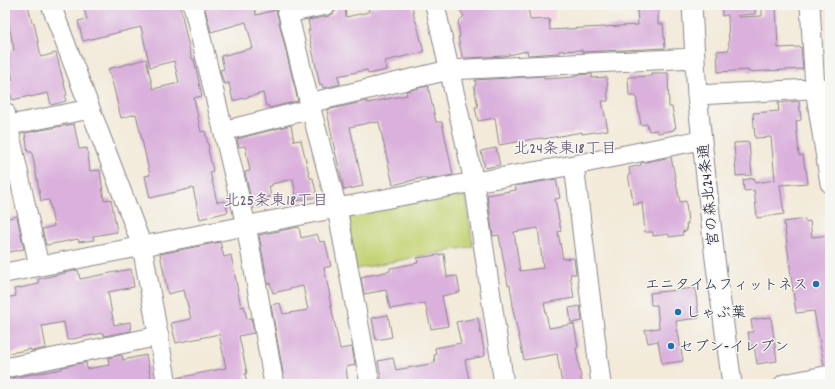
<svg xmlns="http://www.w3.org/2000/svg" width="835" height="389" font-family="Dekko,'Klee One',sans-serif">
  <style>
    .built { fill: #f3cfe0 }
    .green { fill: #c4d375; stroke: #737a58 }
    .building { fill: #dab0dc; fill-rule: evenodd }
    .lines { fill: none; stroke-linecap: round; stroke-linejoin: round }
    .minor-casing { stroke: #8a868a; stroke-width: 21 }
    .minor { stroke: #fff; stroke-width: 19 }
    .poi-dot { fill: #1f6fb2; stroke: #f6f6f2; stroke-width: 1.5 }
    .labels { text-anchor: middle; stroke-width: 3; stroke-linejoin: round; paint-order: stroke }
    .street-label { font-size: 15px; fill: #22223b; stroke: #f6f6f2 }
    .poi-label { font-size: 15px; fill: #22223b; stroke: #f6f6f2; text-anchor: start }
    .neighbourhood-label { font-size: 16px; fill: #625473; stroke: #f6f6f2 }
  </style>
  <rect width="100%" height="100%" fill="#f6f6f2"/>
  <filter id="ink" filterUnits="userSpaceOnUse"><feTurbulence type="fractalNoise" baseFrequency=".025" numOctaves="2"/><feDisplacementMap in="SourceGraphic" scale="8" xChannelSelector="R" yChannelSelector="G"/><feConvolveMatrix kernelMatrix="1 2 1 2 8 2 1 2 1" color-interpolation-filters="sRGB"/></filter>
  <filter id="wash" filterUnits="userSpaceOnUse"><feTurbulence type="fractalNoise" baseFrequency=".012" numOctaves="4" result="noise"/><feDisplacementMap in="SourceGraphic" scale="16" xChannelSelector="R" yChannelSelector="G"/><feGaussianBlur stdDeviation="0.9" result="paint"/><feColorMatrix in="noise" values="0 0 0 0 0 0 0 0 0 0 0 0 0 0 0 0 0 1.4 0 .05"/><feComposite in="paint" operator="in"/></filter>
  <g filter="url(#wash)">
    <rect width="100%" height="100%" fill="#f3ead9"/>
    <path class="built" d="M531 5H554L555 21H533Z"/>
    <path class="green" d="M461 193 466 197 473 246 356 269 348 221 351 214Z"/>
    <g id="blocks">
      <path class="building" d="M5 5H28L32 23 34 22 41 57 56 53 67 95 65 96 66 101 51 105 48 93 30 97V96L12 100 8 81 13 80 8 51 14 50Z
        M83 5H180L186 35 192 59H194L202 96 194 98 201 132 205 131 209 149H208L213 171 210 172 217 202 225 201 228 212 200 219 193 188 150 198 145 176 150 175 136 114 121 118 113 85 108 69 146 59 153 89 179 83 174 61 150 67 141 27 83 41 78 21 87 19Z
        M204 5H254L256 15 276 10 298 101 269 108 268 105 266 106 263 93 233 101 229 83 224 84 220 70 224 69 221 56 253 48 246 22 211 32Z
        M383 5H412L415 21H416L424 52 385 61 387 70 368 74 367 70 338 76 340 84 323 88 322 84 320 85 308 30H310L308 20 329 16 334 13 336 9 345 7 346 17 369 12 368 8Z
        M456 5H528L530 20 549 19 550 30 638 25 637 9 658 8V24H663L665 48 582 52V50L559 51V53L528 55 527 51 504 56 465 58 462 56 458 37H460L458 22 464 16Z
        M722 5H755V14L738 15V17L762 16V5H776L778 48 801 47 803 69 748 72V70L718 72 717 51 729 50 728 15 722 16Z
        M651 73H668L669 107H672L676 128H674V130L658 133 657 130 649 131 647 124 641 125 636 96H629L628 77 651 76Z
        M592 74V78L607 77 608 101H602L608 130 582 134V132L543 139V138L534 139 499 145 495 118 478 121 475 107H478L474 86 476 85 475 80 544 76V79L575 77V75Z
        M428 86 436 122H442L453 175 426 180V177L393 185 379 122 374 123 373 122 350 127 363 186 344 190 333 142 327 110 367 101V103L407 95 406 91Z
        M799 101 801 120 796 121 799 156 803 155 805 169H806L808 183 780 185 784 214 757 218 754 190 744 191 743 180 754 178 755 183 775 180 771 137 755 138 753 113 779 111 778 103Z
        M74 124 79 149 87 148 90 171 100 170 104 200 111 199 117 232 93 236 94 240 79 242 78 239 47 245H46L42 229 54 226 49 200 41 201 32 152H28L25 133Z
        M291 125 294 141 301 140 310 178H313L317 197 297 201 293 179 272 184V186H269L271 197 265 198 266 206 253 208 245 172 250 171 245 146 239 147 237 139Z
        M749 142 752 175 736 176 734 143Z
        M496 148 500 165 485 168 481 151Z
        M671 157 680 202 686 201 688 224H686L687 231 682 232 683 235 669 237V234L653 236V232H645L642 202 634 205 628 175H630L629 168 641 165V163Z
        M556 179 560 198 555 199 561 231 558 232 563 259 574 258 576 274H570L574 298 544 303 549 328 574 324 578 347 576 348 582 384H562L557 354 524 360 512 305H513L510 285H508L499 235 493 236 487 195 516 190 515 186ZM538 228 543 268 520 271 514 232Z
        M17 216 24 249 5 253V219Z
        M805 219V222L810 221 812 237 830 235V364L824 365 814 311 796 313 784 222Z
        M299 227 301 238 317 234 320 242 325 241 331 266 324 268 330 296H329L340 349 352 347 355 365 346 367 348 384H285L271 305 280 303 283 314 308 310 303 286 273 293 270 283 268 284 259 235Z
        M220 242 224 257 231 255 241 307 244 306 247 319 251 318 254 333 239 336 247 373 245 374 247 384H178L177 378 226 368 219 334 176 343 171 323 191 319 184 290 168 294 160 254Z
        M444 254 447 277 457 276 460 292 442 296 448 326 431 329 425 303 390 309 386 290 364 294 361 277 390 271V268L418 263 417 258Z
        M131 269 134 287 108 292 114 325 130 322 131 331 104 336 103 333 67 340 64 322 42 326 46 348 31 351V349L5 354V298L16 296 14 289 39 284 38 279 78 270 80 279Z
        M695 288 699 318 676 321 683 361 662 364 658 341 648 343 645 330 659 328 657 305H651L650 293Z
        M580 306 582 321 571 323 569 308Z
        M388 315 392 337 376 340 372 318Z
        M771 317 777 361 757 364 754 346H750L748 332H753L751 320Z
        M478 318 485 356 465 360 470 384H382L378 361 393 358 396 370 435 363 434 355H436L435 348 461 343 456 322Z
        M122 355 123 360 146 355 152 384H5V379L62 369V367L86 362 87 369 109 365 108 358Z"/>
    </g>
  </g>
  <g filter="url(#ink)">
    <use href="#blocks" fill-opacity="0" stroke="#8a868a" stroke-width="1"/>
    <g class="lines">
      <defs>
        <path id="minor" d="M51 5 142 246 167 384
          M193 5 246 225 274 384
          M286 5 311 109 337 208 370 384
          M435 5 474 182 504 384
          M692 5 697 95 715 259 732 384
          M810 5 815 89 830 183
          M288 13 326 5
          M697 95 830 88
          M309 103 449 70 695 58
          M5 112 39 266
          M5 126 90 109
          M223 131 311 109
          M574 165 601 384
          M5 273 337 208 474 182 574 165 701 140
          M5 368 159 336
          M784 384 830 375"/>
      </defs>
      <use href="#minor" class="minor-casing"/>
      <use href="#minor" class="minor"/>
    </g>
  </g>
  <g class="poi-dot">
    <circle cx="816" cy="284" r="4"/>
    <circle cx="678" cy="312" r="4"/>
    <circle cx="671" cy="346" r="4"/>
  </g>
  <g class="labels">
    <g class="street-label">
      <text transform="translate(708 195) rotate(-96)" y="5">宮の森北24条通</text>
    </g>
    <g class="poi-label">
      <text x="808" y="289" text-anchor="end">エニタイムフィットネス</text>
      <text x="686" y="317">しゃぶ葉</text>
      <text x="679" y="351">セブン-イレブン</text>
    </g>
    <g class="neighbourhood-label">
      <text x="565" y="153">北24条東18丁目</text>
      <text x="276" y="205">北25条東18丁目</text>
    </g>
  </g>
  <rect width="835" height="389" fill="none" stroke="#f6f6f2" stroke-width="20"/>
</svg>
